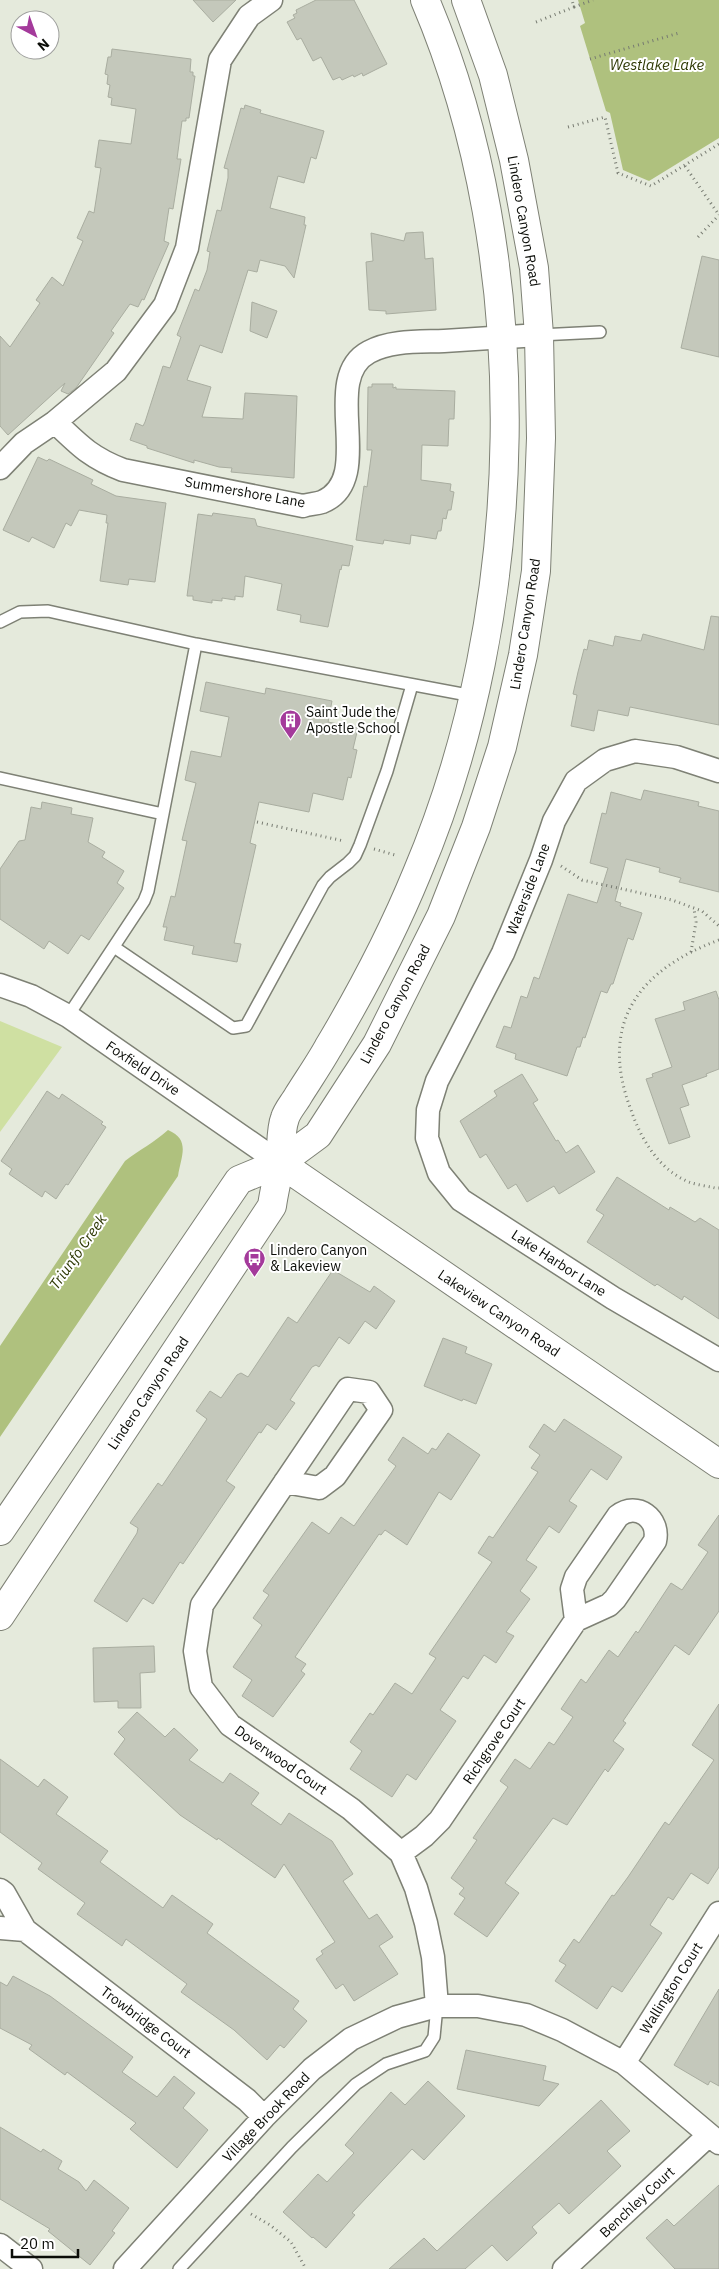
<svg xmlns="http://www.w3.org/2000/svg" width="719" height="2269" font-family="'IBM Plex Sans',sans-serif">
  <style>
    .green { fill: #cfe0a2 }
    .water { fill: #afc17e }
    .building { fill: #c4c8bb; stroke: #a9ada0 }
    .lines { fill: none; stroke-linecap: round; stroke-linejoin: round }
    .lane-casing { stroke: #7e8175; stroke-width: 14 }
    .street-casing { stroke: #7e8175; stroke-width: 25 }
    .secondary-casing { stroke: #7e8175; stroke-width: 30 }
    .path { stroke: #777b71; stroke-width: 3; stroke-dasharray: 1 4; stroke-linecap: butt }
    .lane { stroke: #fff; stroke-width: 11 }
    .street { stroke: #fff; stroke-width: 22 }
    .secondary { stroke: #fff; stroke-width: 28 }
    .labels { text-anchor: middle; stroke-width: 4; stroke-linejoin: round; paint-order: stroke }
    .street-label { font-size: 14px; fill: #0b0d08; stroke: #fff }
    .poi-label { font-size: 14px; fill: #0b0d08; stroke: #fff; text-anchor: start }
    .water-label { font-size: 15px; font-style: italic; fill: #2e3904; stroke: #fff }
  </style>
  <rect width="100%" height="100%" fill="#e5eadc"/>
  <path class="green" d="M0 1021 62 1047 0 1132Z"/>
  <path class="water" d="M578 0H719V138L649 181 623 170 610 113 606 111 580 26 585 23Z
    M168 1130C191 1140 181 1156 178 1176L0 1437V1346L125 1161C139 1150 155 1142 168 1130Z"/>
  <path class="building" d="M193 0H236L213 22Z
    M316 0H354L387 64 363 76 362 73 354 77 353 75 342 80 340 77 333 80 321 57 313 61 301 38 297 40 287 22 295 18 293 15 297 13 296 10Z
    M112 49 191 59 190 72H193V76H195L189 118H186V121H182L177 159H181L173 209 169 208 164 241 169 243 144 300 142 299 138 307 130 304 111 331 114 333 76 388 68 394 61 391 65 383 8 435 0 426V336L10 347 40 303 36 300 52 277 63 286 83 241 77 238 89 211 94 213 101 168 95 167 99 140 131 144 136 109 111 105 112 98 108 97 110 85 107 84 108 75 105 74 108 57H111Z
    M245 105 261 110 260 113 324 131 316 159 311 157 304 183 278 176 270 208 305 217 304 225H306L294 278 285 266 260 260 257 272 248 270 222 353 200 345 187 380 211 387 202 417 243 419 245 393 297 396 294 478 231 472 232 468 219 467 194 460V463L147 448V446L130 440 136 423 143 426 145 422 163 366 170 368 181 337 177 335 195 289 199 291 207 270 210 252 207 251 217 210 221 211 228 178V169L224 168 241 108 244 109Z
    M423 232 425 259 433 258 436 310 386 314V311L369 310 366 262 373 261 371 233 404 241 406 233Z
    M702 256 719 260V357L681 348Z
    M252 302 277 311 267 338 250 331Z
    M372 384H393V388L396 387V389L455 391 454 419H449L448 446 422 445 421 480 451 484 450 491 454 492 451 510H448L446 519 443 518 441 531H438L436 539 411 535 410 544 384 540 383 544 356 540 364 486 367 487 372 450H367L368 387H372Z
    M38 457 47 461 49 459 93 480 91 484 116 496 166 503 155 582 129 579 128 585 100 581 108 523H106L107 515 79 510 71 526 66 523 54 548 32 537 29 542 3 530Z
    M213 513 255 519 257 526 266 528 353 546 349 566 342 565 341 570 340 569 328 627 300 622 301 615 277 610 282 584 245 576 243 597 235 596V600L222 598V601L212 600V603L193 600V596H187L198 514 212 516Z
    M711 616 719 617V725L630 707 628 716 598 710 594 731 571 726 577 695 573 694 578 672 584 649 587 650 589 640 613 646 615 636 641 641 643 634 704 650Z
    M206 682 265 694 266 688 332 701 328 722 358 728 353 749 357 750 351 778 348 777 343 800 313 793 309 812 259 802 250 843 256 845 234 943 241 944 237 962 192 954 194 946 164 940 167 927H163L171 896 175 897 187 841 182 840 196 783 185 780 191 751 221 757 229 717 200 711Z
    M644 790 699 802 698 806 719 811V892L679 882 681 878 659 872 660 868 626 859 615 901 621 903 620 906 642 913 633 940 628 938 613 984H611L607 993 601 991 585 1038 583 1037 580 1047H577L567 1076 515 1059 516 1054 496 1047 504 1026 511 1028 521 996 527 998 534 977 539 979 568 894 597 903 608 868 590 863 602 813 606 814 611 792 641 800Z
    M42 802 72 808 71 814 93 818 88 842 105 852 102 857 124 871 117 883 124 888 89 940 81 935 68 954 49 941 44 949 0 919V869L19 841 25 840 31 807 41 809Z
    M716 991 719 1000V1069L706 1074 707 1076 682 1085 689 1105 680 1108 690 1137 669 1144 646 1079 653 1077 652 1074 672 1067 655 1019 685 1010 683 1002Z
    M522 1074 538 1100 533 1103 556 1141 558 1140 566 1153 578 1145 595 1172 559 1194 554 1186 527 1202 516 1184 508 1189 486 1154 480 1158 460 1121 497 1096 494 1091Z
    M47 1091 59 1099 62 1094 103 1122 101 1124 106 1127 68 1185 66 1184 56 1199 45 1191 42 1197 9 1174 12 1169 1 1161Z
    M617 1177 669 1210 670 1207 695 1222 700 1218 719 1230V1319L684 1296 682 1300 657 1284 655 1286 587 1242 604 1215 596 1210Z
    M333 1270 370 1292 374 1286 395 1301 376 1329 365 1321 349 1344 339 1337 319 1367 316 1365 312 1367 290 1400 295 1403 276 1430 267 1424 261 1433 259 1432 226 1481 235 1487 183 1564 180 1562 153 1604 143 1598 127 1622 94 1601 137 1533 138 1528 130 1523 158 1483 162 1486 207 1419 196 1411 210 1391 221 1398 237 1375 241 1373 248 1377 288 1317 297 1323Z
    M443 1338 467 1347 465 1353 492 1364 476 1404 463 1399 462 1401 424 1386Z
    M564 1419 622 1457 607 1480 591 1469 569 1501 577 1506 559 1533 549 1526 526 1560 537 1567 520 1591 530 1599 506 1632 514 1636 496 1663 484 1655 468 1679 463 1676 440 1710 456 1721 416 1780 407 1774 392 1797 350 1769 362 1751 350 1742 370 1713 373 1715 395 1683 412 1694 436 1658 429 1654 492 1562 478 1553 489 1536 493 1538 538 1472 531 1468 540 1455 529 1447 544 1424 555 1432Z
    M448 1433 480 1455 451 1500 439 1492 407 1545 385 1530 381 1535 379 1534 295 1657 306 1664 301 1671 305 1674 273 1717 242 1696 252 1680 233 1667 262 1625 253 1618 269 1595 263 1591 312 1522 329 1534 341 1517 354 1526 396 1466 388 1460 403 1437 428 1454 432 1448 436 1450Z
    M719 1515V1611L689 1655 675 1645 623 1721 626 1723 613 1741 624 1749 608 1772 605 1769 567 1825 553 1818 505 1883 519 1893 487 1937 454 1914 465 1898 459 1894 464 1888 451 1878 477 1840 473 1838 508 1787 500 1781 515 1759 530 1769 549 1742 554 1745 573 1717 561 1709 581 1679 586 1683 609 1650 618 1657 636 1631 638 1633 671 1583 682 1590 708 1552 698 1545Z
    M154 1646 155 1672 140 1673 141 1708H118V1701L94 1702 93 1648Z
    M719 1704V1867L708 1884 691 1873 673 1900 668 1897 650 1925 662 1933 622 1992 612 1986 597 2009 555 1981 566 1965 559 1961 574 1939 579 1943 612 1895 614 1896 628 1877 665 1822 669 1825 714 1760 692 1745Z
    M137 1712 165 1737 174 1728 198 1750 189 1760 223 1783 230 1773 259 1793 251 1804 281 1825 289 1813 332 1841 353 1874 343 1881 369 1919 377 1914 393 1937 379 1946 398 1974 354 2001 343 1984 336 1989 316 1959 323 1954 321 1951 335 1942 284 1864 275 1878 218 1838 217 1840 180 1815 114 1754 125 1739 118 1732Z
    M0 1759 38 1787 44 1779 68 1797 56 1814 108 1851 100 1862 163 1908 172 1895 213 1924 207 1933 299 2001 293 2009 307 2021 284 2048 280 2045 267 2060 234 2030 181 1992 187 1984 126 1939 122 1946 77 1914 85 1903 38 1869 42 1863 0 1832Z
    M13 1976 50 1996 133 2057 122 2072 157 2097 174 2076 195 2093 183 2108 208 2130 177 2168 130 2129 136 2123 67 2072 65 2075 29 2049 32 2045 0 2028V1982L7 1986Z
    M719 1989V2086L710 2081 708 2085 674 2065Z
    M466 2050 546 2066 543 2080 559 2084 539 2106 457 2089Z
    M428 2081 465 2116 424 2160 412 2149 352 2213 355 2215 326 2248 313 2237 312 2238 283 2212 318 2174 327 2182 354 2153 345 2145 391 2092 405 2105Z
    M601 2100 630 2131 607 2151 621 2166 569 2214 559 2203 532 2227 537 2233 507 2261 492 2245 465 2269H389L424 2238 437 2251Z
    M0 2127 41 2152 43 2149 62 2161 58 2169 79 2182 86 2191 94 2180 129 2208 112 2231 115 2233 90 2265 48 2231 50 2229 0 2199Z
    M719 2185V2269H675L646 2238 667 2219 674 2226Z"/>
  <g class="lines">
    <defs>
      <path id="lane" d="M539 335 600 332
        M0 622 20 612 48 611 196 644 473 696
        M0 778 163 814
        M114 947 233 1028 246 1026 323 885 330 877 348 863 355 856 360 845 387 771 412 685
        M68 1016 144 901 148 891 196 644
        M179 2269 292 2147 356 2084 386 2064 425 2051 434 2037 437 2006"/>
      <path id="street" d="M55 422C79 445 91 458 123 470L303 506C309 504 316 504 322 502 378 479 318 379 369 352 391 340 420 342 444 341 476 339 508 337 539 335
        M0 468 24 443 55 422 116 371 165 305 187 248 220 60 249 16 271 0
        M719 771 676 757 635 751 605 760 576 781 554 821 541 860 503 953 437 1081 428 1110 427 1138 439 1173 461 1200 613 1298 719 1360
        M0 985 31 996 68 1016 280 1163
        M285 1482 319 1488 335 1476 381 1410 369 1392 348 1389 202 1605 195 1651 201 1687 230 1725 351 1809 401 1853 416 1888 426 1923 433 1957 437 2006
        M401 1853 424 1836 440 1820 576 1620 609 1605 615 1599 655 1541C660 1519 637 1501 618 1516L576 1577 572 1589 576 1620
        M0 1890 4 1893 25 1930 247 2100 264 2117
        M0 1928 25 1930
        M624 2063 719 1913
        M0 2245 31 2269
        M125 2269 264 2117 312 2069 351 2039 397 2017 437 2006H478L526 2015 562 2030 624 2063 719 2143
        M564 2269 709 2135"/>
      <path id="secondary" d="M280 1163 719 1464
        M0 1531 239 1180 280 1163 318 1135 377 1044 441 916 476 827 502 747 523 655 536 571 541 438 539 335 534 268 514 160 493 75 466 0
        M0 1616 272 1206C274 1191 278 1177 280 1162 282 1148 280 1131 285 1118 287 1111 294 1103 298 1096 308 1080 319 1064 328 1048 362 991 392 934 417 873 528 612 537 262 425 0"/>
    </defs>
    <use href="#lane" class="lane-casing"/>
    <use href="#street" class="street-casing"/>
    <use href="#secondary" class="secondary-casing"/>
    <path class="path" d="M574 7 593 0
      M536 22 574 7 572 0
      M590 59 679 33
      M568 127 605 117 618 173 651 186 719 144
      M685 166 719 215
      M698 237 719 215
      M257 822 344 841
      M374 849 395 855
      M561 866 582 880 672 900 702 911 719 926
      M719 940C638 970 598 1024 631 1110 641 1139 659 1170 689 1182 697 1185 707 1186 715 1188H719
      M691 952 696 922 694 909
      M251 2214 270 2225 291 2242 306 2269"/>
    <use href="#lane" class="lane"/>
    <use href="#street" class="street"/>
    <use href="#secondary" class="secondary"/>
  </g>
  <defs>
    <symbol id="building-pin" viewBox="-11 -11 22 30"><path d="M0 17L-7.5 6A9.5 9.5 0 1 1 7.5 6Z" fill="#a43a9b" stroke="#fff"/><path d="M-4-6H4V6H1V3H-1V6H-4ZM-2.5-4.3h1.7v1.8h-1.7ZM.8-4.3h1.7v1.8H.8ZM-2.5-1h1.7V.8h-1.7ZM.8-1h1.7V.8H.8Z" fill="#fff"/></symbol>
    <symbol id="bus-pin" viewBox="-11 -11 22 30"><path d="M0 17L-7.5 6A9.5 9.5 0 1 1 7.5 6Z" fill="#a43a9b" stroke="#fff"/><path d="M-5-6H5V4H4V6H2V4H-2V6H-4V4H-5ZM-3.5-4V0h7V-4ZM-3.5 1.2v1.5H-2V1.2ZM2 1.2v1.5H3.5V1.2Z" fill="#fff"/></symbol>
  </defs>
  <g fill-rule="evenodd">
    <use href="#building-pin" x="278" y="708" width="25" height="34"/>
    <use href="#bus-pin" x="242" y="1246" width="25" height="34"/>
  </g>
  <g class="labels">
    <g class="street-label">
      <text transform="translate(524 221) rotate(80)" y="5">Lindero Canyon Road</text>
      <text transform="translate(245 492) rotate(10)" y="5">Summershore Lane</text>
      <text transform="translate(525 624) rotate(-81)" y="5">Lindero Canyon Road</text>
      <text transform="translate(528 889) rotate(-69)" y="5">Waterside Lane</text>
      <text transform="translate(395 1004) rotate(-62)" y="5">Lindero Canyon Road</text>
      <text transform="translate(143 1068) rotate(34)" y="5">Foxfield Drive</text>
      <text transform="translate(559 1263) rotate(33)" y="5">Lake Harbor Lane</text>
      <text transform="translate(499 1313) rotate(34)" y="5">Lakeview Canyon Road</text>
      <text transform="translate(148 1393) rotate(-56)" y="5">Lindero Canyon Road</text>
      <text transform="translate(494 1741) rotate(-56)" y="5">Richgrove Court</text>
      <text transform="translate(281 1760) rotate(35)" y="5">Doverwood Court</text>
      <text transform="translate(671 1988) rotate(-58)" y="5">Wallington Court</text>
      <text transform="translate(146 2022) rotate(37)" y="5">Trowbridge Court</text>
      <text transform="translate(266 2117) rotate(-46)" y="5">Village Brook Road</text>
      <text transform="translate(637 2202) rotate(-43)" y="5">Benchley Court</text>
    </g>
    <g class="poi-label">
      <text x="306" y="717">Saint Jude the<tspan x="306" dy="16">Apostle School</tspan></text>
      <text x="270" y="1255">Lindero Canyon<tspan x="270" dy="16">&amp; Lakeview</tspan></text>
    </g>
    <g class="water-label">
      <text x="657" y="70">Westlake Lake</text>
      <text transform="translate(78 1252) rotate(-55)" y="5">Triunfo Creek</text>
    </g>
  </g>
  <g transform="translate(35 35) rotate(139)"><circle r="24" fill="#ffffff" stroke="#9d9e9c"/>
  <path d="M0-4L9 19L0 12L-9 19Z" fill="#a43a9b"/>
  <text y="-8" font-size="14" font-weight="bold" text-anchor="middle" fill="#0b0d08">N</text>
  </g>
  <path d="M12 2249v8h66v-8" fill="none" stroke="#0b0d08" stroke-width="2.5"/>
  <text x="20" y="2249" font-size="15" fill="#0b0d08" stroke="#ffffff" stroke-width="4" paint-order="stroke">20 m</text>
</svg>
